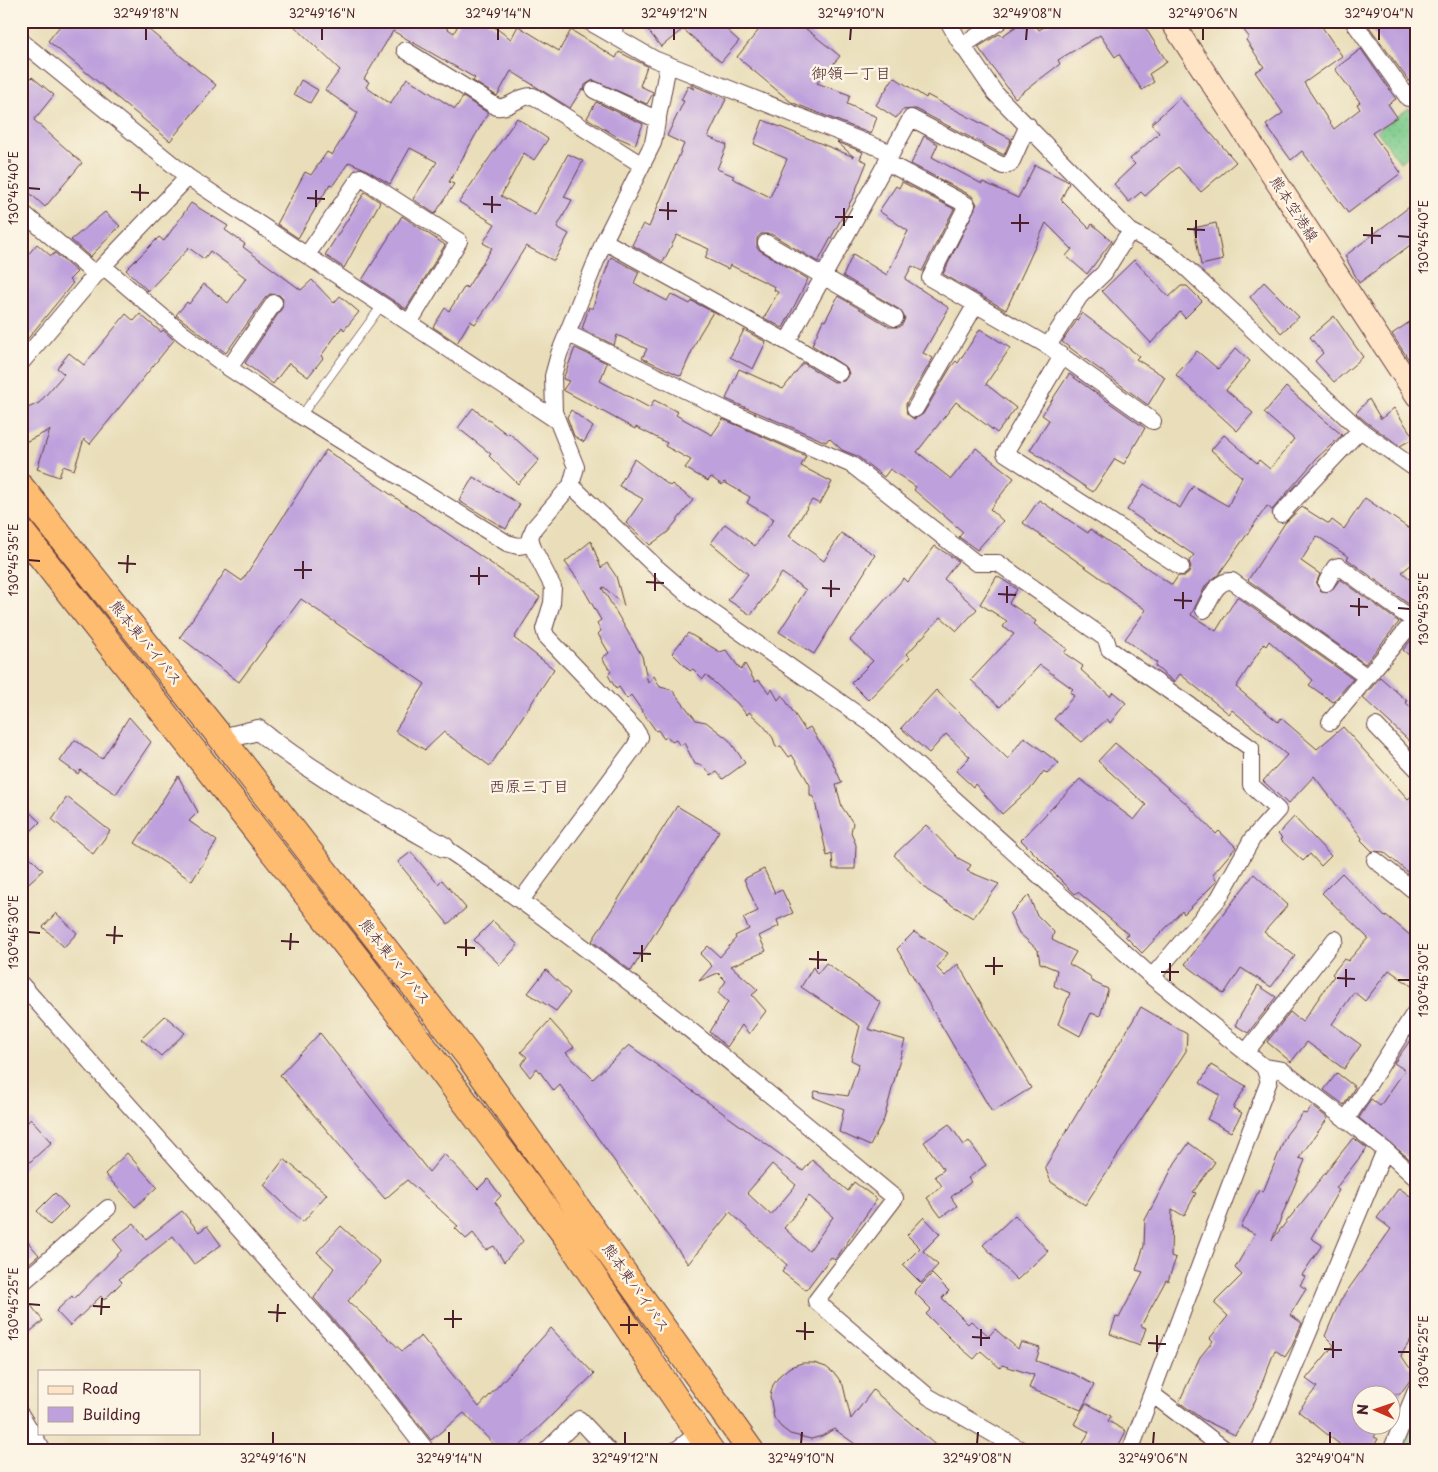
<svg xmlns="http://www.w3.org/2000/svg" width="1438" height="1472" font-family="'Playpen Sans','Klee One',sans-serif">
  <style>
    .park { fill: url(#park-dots); stroke: #64755b }
    .building { fill: #bea0dc; fill-rule: evenodd }
    .lines { fill: none; stroke-linecap: round; stroke-linejoin: round }
    .service-casing { stroke: #623c40; stroke-width: 9 }
    .minor-casing { stroke: #623c40; stroke-width: 18 }
    .tertiary-casing { stroke: #623c40; stroke-width: 22 }
    .secondary-casing { stroke: #623c40; stroke-width: 24 }
    .trunk-casing { stroke: #623c40; stroke-width: 28 }
    .service { stroke: #fff; stroke-width: 8 }
    .minor { stroke: #fff; stroke-width: 16 }
    .tertiary { stroke: #fff; stroke-width: 20 }
    .secondary { stroke: #ffe4c6; stroke-width: 22 }
    .trunk { stroke: #febc70; stroke-width: 26 }
    .ticks { fill: none; stroke: #4a1f2b; stroke-width: 2 }
    .labels { text-anchor: middle; stroke-width: 5; stroke-linejoin: round; paint-order: stroke }
    .street-label { font-size: 15px; fill: #4a1f2b; stroke: #fcf5e5 }
    .neighbourhood-label { font-size: 16px; fill: #4a1f2b; stroke: #fcf5e5 }
    .neatline { fill: none; stroke: #4a1f2b; stroke-width: 2 }
    .ticks-label { font-size: 12px; text-anchor: middle; fill: #4a1f2b }
  </style>
  <defs>
    <pattern id="park-dots" width="8" height="8" patternUnits="userSpaceOnUse" patternTransform="scale(1.25)"><rect width="8" height="8" fill="#7dcb8b"/><path d="M2 2h.1M6 6h.1" fill="none" stroke="#6eae78" stroke-width="1.8" stroke-linecap="round"/></pattern>
  </defs>
  <rect width="100%" height="100%" fill="#fcf5e5"/>
  <filter id="ink" filterUnits="userSpaceOnUse"><feTurbulence type="fractalNoise" baseFrequency=".02" numOctaves="2"/><feDisplacementMap in="SourceGraphic" scale="10" xChannelSelector="R" yChannelSelector="G"/><feConvolveMatrix kernelMatrix="1 2 1 2 8 2 1 2 1" color-interpolation-filters="sRGB"/></filter>
  <filter id="wash" filterUnits="userSpaceOnUse"><feTurbulence type="fractalNoise" baseFrequency=".0096" numOctaves="4" result="noise"/><feDisplacementMap in="SourceGraphic" scale="20" xChannelSelector="R" yChannelSelector="G"/><feGaussianBlur stdDeviation="1.12" result="paint"/><feColorMatrix in="noise" values="0 0 0 0 0 0 0 0 0 0 0 0 0 0 0 0 0 1.4 0 .05"/><feComposite in="paint" operator="in"/></filter>
  <g filter="url(#wash)">
    <rect width="100%" height="100%" fill="#e9deb9"/>
    <path class="park" d="M1409 108 1417 123V150L1400 162 1377 131Z
      M1417 1413V1451H1402Z"/>
    <g id="blocks">
      <path class="building" d="M64 21H138L216 85 170 141 48 41Z
        M289 21H436L454 33 460 21H486L511 39 518 26 559 51 571 30 616 58 619 52 647 66 640 86 653 92 652 95 647 104 593 80 585 85 584 90 582 89 570 108 511 71 497 96 473 81 475 78 393 31 364 79 369 82 366 87 390 104 407 78 455 109 463 97 488 113 449 182 454 184 435 214 413 199 437 162 410 148 390 184 365 169 349 162 333 185 330 184 298 238 277 224 305 172 311 175 327 152 332 155 358 113 325 90 340 70Z
        M641 21H717L739 41 721 62 683 29 661 47Z
        M766 21H796L840 56 817 83 850 95 847 104 877 117 871 134 791 102 737 57Z
        M1024 21H1033L1039 30 1054 21H1141L1167 62 1149 74 1154 82 1142 90 1119 54 1115 57 1100 35 1058 60 1060 64 1015 98 978 47 999 34 1002 36Z
        M1237 21H1318L1342 56 1304 83 1334 129 1360 109 1357 104 1360 102 1335 69 1361 49 1396 99 1388 104 1397 117 1372 133 1401 173 1348 213 1302 151 1291 160 1266 125 1283 113 1255 72 1264 67 1246 40 1249 37Z
        M1365 21H1417V82L1411 84Z
        M32 77 54 95 34 120 82 163 45 207 21 185V90Z
        M894 77 926 98 927 95 1011 139 1004 155 916 109 902 110 896 118 876 105Z
        M301 80 318 90 310 103 294 94Z
        M690 84 726 99 708 137 727 145 717 169 734 176 732 178 770 197 787 159 754 144 763 120 854 157 837 142 863 152 860 159 867 162 853 197 818 262 771 234H761L757 238V248L761 251 808 279 783 328 764 318 778 292 774 290 775 287 730 265 728 269 705 258 709 249 677 235 663 262 632 245 643 224 649 227 684 144 667 136 684 101 681 100 688 86 694 89Z
        M1180 98 1236 162 1201 192 1178 167 1145 196 1141 192 1129 202 1114 184 1135 164 1130 159 1159 133 1151 124Z
        M596 102 643 124 635 145 619 138 587 118Z
        M517 118 548 139 534 160 524 153 501 196 535 215 568 154 583 161 564 197 572 200 557 227 569 234 554 261 526 246 493 299 475 324 470 321 457 343 433 327 445 308 449 311 465 286 467 288 492 248 483 243 495 224 459 202Z
        M924 136 938 144 932 157 982 184 983 182 1018 198 1035 165 1067 181 1069 183 1061 200 1089 228 1092 224 1112 241 1087 274 1066 256 1072 249 1046 223 1006 310 943 274 977 204 972 196 911 164Z
        M902 182 954 209 922 271 912 266 905 279 949 308 923 353 933 358 906 404 907 414 914 419 923 414 951 367 956 361 958 363 980 329 1010 348 986 384 1016 408 997 433 956 402 917 452 951 479 976 448 1014 478 990 509 1003 521 977 550 959 537 963 532 914 490 916 487 890 469 884 477 857 456 842 450 829 438 826 442 726 399 739 369 783 389 803 363 834 382 844 381 849 374 847 368 812 345 823 320 825 321 838 296 890 327H900L903 323 905 318 900 310 843 276 853 254 887 275 908 231 879 211 896 186 899 188Z
        M365 192 380 202 344 268 325 255Z
        M1417 201V240L1359 283 1345 256Z
        M191 203 228 226 225 230 245 244 243 247 301 290 312 280 334 303 340 296 359 312 344 330 342 327 321 356 323 358 308 377 289 363 273 384 245 363 282 308 283 299 279 295 270 294 266 297 226 353 176 315 187 302 189 304 204 284 228 303 246 278 210 251 204 259 189 248 148 291 126 270 159 237 164 241Z
        M105 212 120 226 90 257 71 240Z
        M402 216 445 245 406 309 362 280Z
        M1216 223 1223 260 1201 265 1194 228Z
        M37 244 51 256 55 253 77 272 69 280 73 283 21 347V263Z
        M611 257 639 272 634 283 667 301 671 294 690 304 692 301 713 312 699 335 681 376 642 358 647 349 617 335 614 345 582 329 589 307 592 309Z
        M1134 260 1169 297 1181 286H1187L1202 301 1185 318 1180 312 1151 343 1102 291Z
        M1264 282 1299 317 1281 333 1250 297Z
        M1082 313 1139 356 1136 359 1165 377 1148 405 1062 342Z
        M126 314 134 321 140 314 161 332 163 330 174 340 90 444 84 439 74 470 63 466 59 477 37 469 50 430 21 444V411L39 403 64 374 57 368 69 353 84 365Z
        M1334 316 1363 357 1334 382 1315 361 1323 353 1310 337Z
        M1417 317V372L1392 334Z
        M744 330 766 342 753 369 730 357Z
        M575 348 607 363 600 381 650 408 654 400 678 412 676 415 712 435 723 419 806 456 801 466 832 482 820 504 812 500 789 536 824 561 841 533 875 555 814 654 779 632 806 590 782 573 751 615 728 600 748 574 711 543 725 524 755 546 774 519 747 503 750 497 724 482 722 485 711 477 708 481 685 468 691 460 665 446 667 443 636 427 635 429 563 390 569 381 563 379Z
        M1236 348 1250 361 1226 390 1253 413 1237 431 1176 375 1197 351 1218 369Z
        M1069 374 1145 428 1124 464 1115 459 1093 492 1030 450 1049 420 1042 415Z
        M1286 387 1342 435 1317 458 1272 510 1267 506 1219 574 1206 585 1191 615 1216 631 1237 597 1353 679 1333 702 1309 685 1313 680 1269 641 1266 646 1264 644 1236 687 1278 722 1281 718 1317 749 1343 727 1408 799 1417 791V880L1384 852 1372 851 1361 840 1362 838 1314 776 1288 804 1263 781 1287 755 1232 710 1229 714 1180 674 1174 682 1155 666 1157 663 1125 639 1146 610 1023 523 1039 500 1088 533 1090 529 1172 585 1178 576H1185L1189 573 1191 567 1189 561 1194 555 1127 510 1144 484 1180 508 1193 486 1228 506 1242 477 1211 450 1224 435 1257 463 1259 460 1270 469 1294 439 1264 413Z
        M1369 399 1381 419 1394 408 1414 438 1400 446 1366 422 1356 413Z
        M473 408 508 435 509 433 539 460 518 484 489 456 491 454 458 428Z
        M571 410 593 427 584 442 574 436 567 417Z
        M326 450 540 597 514 638 554 669 490 766 444 732 425 750 395 731 425 684 301 599 239 682 180 637 226 570 242 581Z
        M634 459 670 486 672 484 693 500 668 532 650 545 626 523 643 499 619 486Z
        M473 477 520 504 506 529 459 501Z
        M1365 498 1417 534V560L1402 572 1417 585V604L1414 608 1347 559 1349 557 1317 536 1301 561 1320 574 1316 584 1321 591H1331L1340 579 1399 622 1365 664 1248 580 1285 523 1302 507 1329 524 1332 520 1344 529Z
        M591 541 601 568 607 563 616 576 624 606 604 587 602 588 642 656 648 683 654 676 660 687 672 690 696 720 706 722 729 740 745 763 723 779 717 772 711 775 703 766 695 764 684 743 680 746 676 740 672 742 667 736 664 739 658 730 656 731 631 695 627 699 619 687 616 689 608 675 611 672 602 658 609 653 598 634 601 631 597 623 601 620 579 581 565 562Z
        M935 546 958 561 944 579 977 609 957 631 941 617 907 654 910 657 868 700 851 683 873 661 850 640 904 578 908 582Z
        M997 576 1017 589 1009 603 1036 621 1034 624 1067 649 1064 653 1083 666 1081 670 1110 696 1113 692 1126 703 1110 723 1107 719 1082 742 1054 719 1074 696 1070 692 1073 689 1040 665 1000 707 971 680 1014 634 1003 627 1007 621 980 604Z
        M688 633 720 652 726 650 741 670 745 664 755 682 759 680 769 693 772 689 778 700 782 695 805 730 810 727 831 759 842 783 836 785 842 807 853 823 851 832 856 845 855 869H833L832 854 827 856 814 797 810 796V785L792 755 789 757 781 746 776 747 773 738 763 725 749 712 747 715 737 703 706 675 703 679 693 669 690 671 672 653Z
        M1415 635 1417 636V662L1403 650Z
        M1380 677 1407 701 1405 702 1417 713V748L1363 698Z
        M936 690 1008 759 1024 737 1059 763 1047 774 1044 771 1033 786 1002 814 975 784 973 787 956 771 970 757 946 734 929 753 901 728Z
        M129 717 151 742 116 794 80 770 78 774 60 761 75 740 102 759Z
        M1115 743 1187 804 1216 834 1219 831 1236 847 1213 874 1217 881 1184 914 1182 911 1142 953 1125 936 1128 934 1078 892 1075 894 1021 840 1080 779 1134 820 1146 805 1098 761Z
        M178 776 198 812 189 821 217 841 192 881 135 843Z
        M67 797 110 831 93 854 52 819Z
        M21 804 40 822 21 841Z
        M677 806 719 831 631 971 592 941Z
        M1294 817 1331 856 1321 866 1310 854 1303 861 1280 839 1282 838 1278 834Z
        M926 825 958 858 971 865 967 871 999 884 973 918 927 890 894 855Z
        M411 852 438 884 442 880 466 908 448 924 398 862Z
        M30 857 43 870 21 890V864Z
        M764 869 775 893 782 890 793 913 777 920 779 926 759 936 766 951 731 966 758 990 752 995 766 1011 749 1034 742 1025 727 1047 710 1032 728 1002 718 993 726 981 718 973 699 981 712 966 700 954 708 946 720 957 736 938 735 936 749 929 743 918 758 911 744 879Z
        M1342 873 1385 917 1386 915 1417 941V990L1389 970 1365 1001 1354 992 1332 1024 1361 1045 1344 1069 1307 1042 1291 1062 1267 1042 1290 1012 1302 1022 1334 976 1332 974 1344 959 1348 961 1368 938 1322 893Z
        M1254 874 1288 905 1264 932 1295 956 1271 987 1241 968 1224 994 1185 964Z
        M1029 895 1036 914 1054 932 1052 940 1076 952 1069 964 1090 976 1091 981 1108 989 1100 1016 1091 1013 1080 1036 1058 1024 1070 993 1054 986 1057 970 1040 963 1038 950 1019 933 1010 914Z
        M56 913 77 933 64 947 43 927Z
        M493 921 518 945 500 965 474 940Z
        M914 932 948 953 937 968 945 976 958 964 1031 1088 992 1112 897 949Z
        M826 963 881 1003 868 1029 905 1040 884 1119 870 1146 839 1132 844 1109 813 1097 815 1091 848 1096 859 1064 851 1060 860 1026 801 987 813 967 817 974Z
        M546 970 570 993 556 1011 528 993Z
        M1258 985 1276 997 1248 1033 1235 1025Z
        M1141 1007 1187 1034 1186 1051 1085 1205 1051 1182 1045 1167Z
        M165 1016 185 1033 161 1056 141 1039Z
        M550 1020 574 1047 566 1053 593 1079 629 1045 803 1171 812 1160 848 1191 854 1182 877 1199 835 1260 831 1257 806 1290 782 1272 787 1265 730 1212 688 1264 560 1085 554 1091 537 1068 530 1077 521 1065 527 1057 521 1052ZM772 1164 796 1185 771 1215 747 1193ZM809 1196 833 1217 809 1251 784 1228Z
        M1417 1031V1165L1359 1118 1371 1099 1380 1106 1405 1070 1394 1063Z
        M320 1033 429 1172 444 1154 478 1189 488 1179 501 1196 495 1202 523 1241 504 1262 494 1246 486 1250 473 1233 466 1239 455 1228 458 1226 407 1180 385 1199 280 1075Z
        M1211 1065 1246 1086 1233 1108 1242 1113 1231 1132 1207 1119 1220 1095 1200 1083Z
        M1337 1073 1355 1087 1344 1105 1324 1090Z
        M1312 1106 1328 1118 1299 1158 1305 1160 1272 1240 1353 1138 1367 1148 1336 1188 1339 1190 1311 1238 1322 1245 1302 1275 1305 1277 1300 1285 1306 1289 1290 1315 1302 1323 1292 1346 1285 1357 1275 1350 1253 1406 1235 1435 1202 1419 1179 1402 1200 1357 1213 1341 1210 1338 1228 1316 1214 1303 1242 1275 1235 1268 1255 1234 1241 1227 1259 1190 1263 1192 1286 1135 1303 1113 1306 1114Z
        M31 1119 52 1142 21 1170V1128Z
        M949 1124 964 1145 969 1141 986 1165 968 1178 971 1182 951 1197 957 1206 941 1217 927 1198 942 1186 935 1176 944 1170 924 1142Z
        M1189 1143 1215 1162 1193 1192 1196 1193 1184 1216 1172 1209 1171 1256 1176 1258 1168 1281 1166 1280 1141 1326 1146 1328 1140 1345 1110 1334 1116 1317 1119 1318 1143 1272 1136 1270 1144 1246 1145 1220 1175 1163Z
        M127 1153 157 1187 135 1207 105 1174Z
        M284 1159 327 1194 303 1222 264 1185Z
        M1399 1188 1417 1201V1330L1401 1355 1409 1367 1416 1372 1400 1394H1360V1424H1382L1374 1437 1378 1439 1371 1451H1348L1298 1411 1317 1387 1306 1379 1334 1345 1325 1336 1340 1301 1391 1229 1377 1218Z
        M55 1193 68 1207 50 1225 37 1211Z
        M182 1211 199 1232 207 1226 221 1245 194 1264 173 1236 119 1279 122 1282 104 1300 101 1296 70 1326 56 1311 72 1296 74 1299 122 1250 113 1239 134 1223 146 1239Z
        M1015 1215 1048 1251 1017 1280 983 1245Z
        M924 1217 940 1234 923 1251 938 1265 921 1283 903 1265 920 1248 907 1235Z
        M341 1226 380 1262 348 1301 402 1351 421 1336 479 1407 551 1328 594 1374 515 1451H500L464 1413 431 1440 367 1358 314 1298 334 1268 317 1252Z
        M21 1234 39 1255 21 1270Z
        M932 1274 949 1291 942 1298 968 1324 971 1321 989 1336 995 1329 1018 1349 1021 1342 1040 1348 1036 1361 1074 1374 1094 1385 1081 1410 1029 1388 1034 1375 1002 1365 1000 1368 981 1351 974 1359 953 1341 926 1314 931 1309 914 1292Z
        M30 1304 43 1321 21 1339V1311Z
        M802 1363H814L826 1367 836 1375 843 1385 851 1419 873 1390 942 1451H865L834 1429 822 1436 811 1439 790 1434 781 1427 774 1418 770 1396 773 1385 780 1375 790 1367Z
        M1086 1403 1111 1416 1108 1421 1126 1431 1116 1451H1079L1089 1432 1074 1424Z"/>
    </g>
  </g>
  <g filter="url(#ink)">
    <use href="#blocks" fill-opacity="0" stroke="#623c40" stroke-width="1"/>
    <g class="lines">
      <defs>
        <path id="service" d="M301 416 382 305"/>
        <path id="minor" d="M588 21 654 59 892 153
          M948 21 958 39 995 93 1130 231 1168 251 1360 430 1417 470
          M1353 21 1408 98 1417 92
          M614 36 615 21
          M21 41 188 177 556 420
          M962 46 1000 21
          M405 50 497 107C509 109 520 95 533 96L642 165
          M594 90 658 120
          M886 162 967 205 930 278 1048 346 1062 356 1005 453 1181 567
          M21 211 95 274
          M604 241 787 342 911 118 1003 166 1011 163 1028 125
          M766 243 895 318
          M307 255 360 177 459 241 409 323
          M103 266 188 177
          M567 333 728 411 852 465 976 563H998L1106 639 1109 649 1251 748V785L1278 810 1252 839 1219 898 1152 977
          M787 342 839 373
          M1048 346 1080 296 1104 273 1130 231
          M1062 356 1153 421
          M21 363 103 266 183 334 229 368 301 416 507 543 518 546 531 544
          M229 368 274 303
          M915 409 976 304
          M571 485 656 567 692 598 870 723 1152 977 1264 1067 1282 1070 1385 1150 1417 1179
          M1281 514 1360 430
          M1326 583 1335 567 1339 566 1413 620
          M1204 610C1211 598 1216 580 1232 581L1367 677
          M1330 722 1417 617
          M1376 726 1417 769
          M444 847C602 954 749 1077 895 1198L816 1301 929 1397 1023 1451
          M1375 860 1417 893
          M522 899 634 748 640 737 635 729 546 636 544 629 552 603 553 587 533 548 530 537 534 528 571 485 576 467 554 412 553 376 559 354 604 241 653 143 668 65
          M21 984 360 1365 427 1451
          M1246 1052 1335 939
          M1346 1120 1417 1009
          M21 1284 108 1208
          M1152 1394 1227 1451
          M21 1415 43 1451
          M546 1451 579 1419 609 1451
          M675 1451 699 1433
          M1130 1451 1269 1081 1264 1067
          M1259 1451 1385 1150
          M1391 1451 1417 1388"/>
        <path id="tertiary" d="M222 739 258 730C316 776 380 811 444 847"/>
        <path id="secondary" d="M1171 21 1417 396"/>
        <path id="trunk" d="M21 487 222 739 473 1062 751 1451
          M21 531 362 965 566 1236 711 1451"/>
      </defs>
      <use href="#service" class="service-casing"/>
      <use href="#minor" class="minor-casing"/>
      <use href="#tertiary" class="tertiary-casing"/>
      <use href="#secondary" class="secondary-casing"/>
      <use href="#trunk" class="trunk-casing"/>
      <use href="#service" class="service"/>
      <use href="#minor" class="minor"/>
      <use href="#tertiary" class="tertiary"/>
      <use href="#secondary" class="secondary"/>
      <use href="#trunk" class="trunk"/>
    </g>
  </g>
  <path class="ticks" d="M146 40V28M322 40V28M498 40V28M674 40V28M850 40 851 28M1026 40 1027 28M1203 40V28M1379 40V28M28 188 40 189M131 192 149 193M307 198 325 199M140 201V184M483 204 501 205M316 207V190M659 210 677 211M492 213V196M835 217H853M668 220V202M1011 223H1029M844 226V208M1187 229 1205 230M1020 232V214M1363 235 1381 236M1398 236 1410 237M1196 238V220M1372 244V227M28 560 40 561M118 563 136 564M294 570H312M127 573 128 555M470 576H488M303 579V561M646 582 664 583M479 585V567M822 588 840 589M655 591V573M998 594 1016 595M831 597V580M1174 600 1192 601M1007 603V586M1350 606 1368 607M1398 608 1410 609M1183 609V592M1359 616V598M28 932 40 933M106 935 123 936M281 941 299 942M114 944 115 926M457 947 475 948M290 950 291 933M633 953 651 954M466 956V939M809 959 827 960M642 962V945M985 966H1003M818 969V951M1161 972H1179M994 975V957M1337 978 1355 979M1398 980H1410M1170 981V963M1346 987V969M28 1304 40 1305M93 1306 110 1307M268 1312 286 1313M101 1315 102 1298M444 1319H462M277 1322 278 1304M620 1325H638M453 1328V1310M796 1331 814 1332M629 1334V1316M972 1337 990 1338M805 1340V1322M1148 1343 1166 1344M981 1346V1329M1324 1349 1342 1350M1157 1352V1335M1398 1352H1410M1333 1358V1341M273 1444V1432M449 1444V1432M625 1444V1432M801 1444 802 1432M977 1444 978 1432M1153 1444 1154 1432M1330 1444V1432"/>
  <g class="labels">
    <g class="street-label">
      <text transform="translate(1294 209) rotate(57)" y="5">熊本空港線</text>
      <text transform="translate(146 643) rotate(51)" y="5">熊本東バイパス</text>
      <text transform="translate(395 962) rotate(52)" y="5">熊本東バイパス</text>
      <text transform="translate(636 1288) rotate(55)" y="5">熊本東バイパス</text>
    </g>
    <g class="neighbourhood-label">
      <text x="851" y="79">御領一丁目</text>
      <text x="529" y="792">西原三丁目</text>
    </g>
  </g>
  <rect width="1438" height="1472" fill="none" stroke="#fcf5e5" stroke-width="55"/>
  <rect x="38" y="1370" width="162" height="65" fill="#fcf5e5" stroke="#b59f9b"/>
  <rect x="48" y="1386" width="25" height="8" fill="#ffe4c6" stroke="#b59f9b"/>
  <text x="82" y="1394" font-size="15" fill="#4a1f2b">Road</text>
  <rect x="48" y="1407" width="25" height="15" fill="#bea0dc" stroke="#b59f9b"/>
  <text x="82" y="1420" font-size="15" fill="#4a1f2b">Building</text>
  <g transform="translate(1376 1410) rotate(272)"><circle r="24" fill="#fcf5e5" stroke="#b59f9b"/>
  <path d="M0-4L9 19L0 12L-9 19Z" fill="#c8321e"/>
  <text y="-8" font-size="14" font-weight="bold" text-anchor="middle" fill="#4a1f2b">N</text>
  </g>
  <rect x="28" y="28" width="1382" height="1416" class="neatline"/>
  <g class="ticks-label">
    <text x="146" y="18">32°49'18"N</text>
    <text x="322" y="18">32°49'16"N</text>
    <text x="498" y="18">32°49'14"N</text>
    <text x="674" y="18">32°49'12"N</text>
    <text x="851" y="18">32°49'10"N</text>
    <text x="1027" y="18">32°49'08"N</text>
    <text x="1203" y="18">32°49'06"N</text>
    <text x="1379" y="18">32°49'04"N</text>
    <text transform="translate(14 188) rotate(-90)" y="4">130°45'40"E</text>
    <text transform="translate(1424 237) rotate(-90)" y="4">130°45'40"E</text>
    <text transform="translate(14 560) rotate(-90)" y="4">130°45'35"E</text>
    <text transform="translate(1424 609) rotate(-90)" y="4">130°45'35"E</text>
    <text transform="translate(14 932) rotate(-90)" y="4">130°45'30"E</text>
    <text transform="translate(1424 980) rotate(-90)" y="4">130°45'30"E</text>
    <text transform="translate(14 1304) rotate(-90)" y="4">130°45'25"E</text>
    <text transform="translate(1424 1352) rotate(-90)" y="4">130°45'25"E</text>
    <text x="273" y="1463">32°49'16"N</text>
    <text x="449" y="1463">32°49'14"N</text>
    <text x="625" y="1463">32°49'12"N</text>
    <text x="801" y="1463">32°49'10"N</text>
    <text x="977" y="1463">32°49'08"N</text>
    <text x="1153" y="1463">32°49'06"N</text>
    <text x="1330" y="1463">32°49'04"N</text>
  </g>
</svg>
